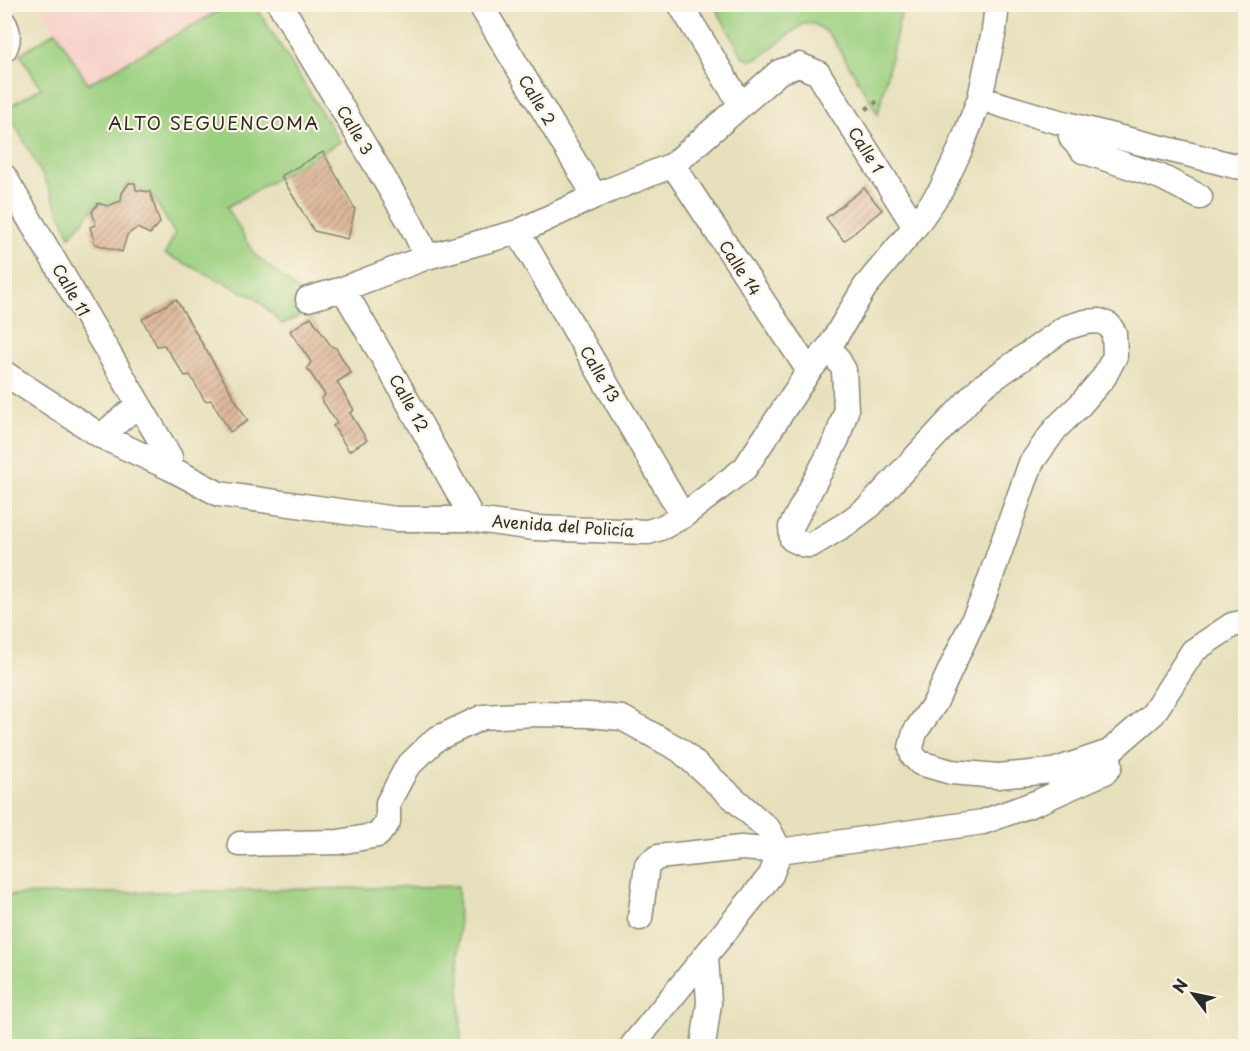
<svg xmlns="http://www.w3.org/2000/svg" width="1250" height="1051" font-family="'Playpen Sans',sans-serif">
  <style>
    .built { fill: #f7d1c9 }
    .green { fill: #9cd081; stroke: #647e56; stroke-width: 1.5 }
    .building { fill: url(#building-hatch) }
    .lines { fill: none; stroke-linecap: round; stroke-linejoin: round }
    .minor-casing { stroke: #898674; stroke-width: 27 }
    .path { stroke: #898674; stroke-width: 4; stroke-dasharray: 4.5 4.5; stroke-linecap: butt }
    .minor { stroke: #fff; stroke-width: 24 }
    .labels { text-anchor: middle; stroke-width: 4.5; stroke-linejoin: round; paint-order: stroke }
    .street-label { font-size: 16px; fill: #2b2b2b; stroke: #fcf5e5 }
    .neighbourhood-label { font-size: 18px; letter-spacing: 1.5px; fill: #2b2b2b; stroke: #fcf5e5 }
  </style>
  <defs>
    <pattern id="building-hatch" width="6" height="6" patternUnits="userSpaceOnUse" patternTransform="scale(1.5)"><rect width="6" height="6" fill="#ddb698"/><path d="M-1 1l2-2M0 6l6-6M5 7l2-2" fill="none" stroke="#b3947c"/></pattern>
  </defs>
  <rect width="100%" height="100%" fill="#fcf5e5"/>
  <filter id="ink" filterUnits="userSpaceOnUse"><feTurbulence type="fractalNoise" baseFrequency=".0167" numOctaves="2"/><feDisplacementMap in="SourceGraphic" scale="12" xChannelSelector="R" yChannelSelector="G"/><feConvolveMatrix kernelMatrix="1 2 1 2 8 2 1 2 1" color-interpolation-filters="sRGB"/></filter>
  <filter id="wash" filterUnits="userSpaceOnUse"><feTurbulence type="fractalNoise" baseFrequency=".008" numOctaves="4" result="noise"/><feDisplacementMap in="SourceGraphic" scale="24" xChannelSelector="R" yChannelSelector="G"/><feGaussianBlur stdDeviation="1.35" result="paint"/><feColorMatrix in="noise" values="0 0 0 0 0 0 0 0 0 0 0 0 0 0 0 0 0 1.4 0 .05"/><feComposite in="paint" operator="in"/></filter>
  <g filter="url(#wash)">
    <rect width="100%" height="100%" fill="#e7e0bc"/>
    <path class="built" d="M40 5H229L88 84Z"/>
    <path class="green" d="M229 5H255L340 142 227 207 254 254 308 299 304 314 282 324 256 298 165 254 175 234 150 192 136 190 135 183H128L122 193 121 201 107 206 98 203 70 236 47 184 6 108 41 88 20 54 56 31 88 84Z
      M714 5H903L878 114 833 39 824 30 814 24H803L760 57 751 60 743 57Z
      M458 886 461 1046H5V895Z"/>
    <g id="blocks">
      <path class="building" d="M323 152 355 209 348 239 314 231 281 176Z
        M129 183H135L136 190 150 192 160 223 150 234 137 228 127 235 122 252 95 244 90 227 96 225 92 212 98 203 107 206 121 201 122 193Z
        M864 188 882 210 844 241 826 218Z
        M176 299 248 421 230 432 211 400 205 401 190 375 185 376 164 345 157 346 142 319Z
        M311 317 331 346 336 348 351 373 337 382 354 410 350 413 367 440 349 451 333 426 337 423 321 399 325 395 307 368 311 362 290 331Z"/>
    </g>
  </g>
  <g filter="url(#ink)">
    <use href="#blocks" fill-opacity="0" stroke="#898674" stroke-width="1.5"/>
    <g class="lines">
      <defs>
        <path id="minor" d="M280 4 411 224 427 257
          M480 4 595 196
          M680 4 741 105
          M4 23C9 31 9 42 4 50
          M980 98C1063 126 1149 144 1235 166L1246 167
          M1070 125 1069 129 1072 139 1083 151 1161 177 1200 197
          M673 165 809 371
          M4 176 170 457V468
          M518 232 683 516
          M343 289 392 373 468 510 469 519
          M308 299 343 289 427 257 518 232 595 196 673 165 779 72 799 65 818 73 915 227
          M830 346 844 370 846 411 837 439 791 527 792 539 805 545H811L846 524 870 506 980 388 1065 328 1085 322 1099 321 1109 325 1114 333 1115 356 1104 377 1080 405 1056 428 1031 463 983 599 935 703 915 732 911 748 913 756 920 763 951 772 998 776 1053 771 1109 752 1153 714 1193 651 1232 625 1246 622
          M4 373 101 436 170 468 219 494 395 519H469L534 528 648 532 663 527 683 516 745 468 809 371 830 346 865 287 915 227 941 190 959 152 980 98 994 31 997 4
          M101 436 138 405
          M240 844 339 842 378 835 388 822V803L407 767 436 739 483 717 534 714 589 715 622 718 680 750 769 830 780 851 741 848 658 857 647 865 640 918
          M632 1046 771 875 780 851 983 822 1038 802 1105 772 1110 766 1109 752
          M703 1046 709 1003 706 956"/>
      </defs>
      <use href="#minor" class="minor-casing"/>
      <path class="path" d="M866 109 878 101"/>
      <use href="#minor" class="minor"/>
    </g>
  </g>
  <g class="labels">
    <g class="street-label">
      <text transform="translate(537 100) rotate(59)" y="6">Calle 2</text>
      <text transform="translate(355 130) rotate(59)" y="6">Calle 3</text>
      <text transform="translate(866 150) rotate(58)" y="6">Calle 1</text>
      <text transform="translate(740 268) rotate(57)" y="6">Calle 14</text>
      <text transform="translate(71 290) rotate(60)" y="6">Calle 11</text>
      <text transform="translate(600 374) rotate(60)" y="6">Calle 13</text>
      <text transform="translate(409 403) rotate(61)" y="6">Calle 12</text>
      <text transform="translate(563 526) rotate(4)" y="6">Avenida del Policía</text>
    </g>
    <g class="neighbourhood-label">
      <text x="214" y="130">ALTO SEGUENCOMA</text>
    </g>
  </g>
  <rect width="1250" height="1051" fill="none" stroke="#fcf5e5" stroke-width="24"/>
  <g transform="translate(1193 994) rotate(302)" stroke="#fcf5e5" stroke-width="4.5" paint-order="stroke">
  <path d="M0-4.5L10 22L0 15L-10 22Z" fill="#2b2b2b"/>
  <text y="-9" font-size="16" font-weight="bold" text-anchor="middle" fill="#2b2b2b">N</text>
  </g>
</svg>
